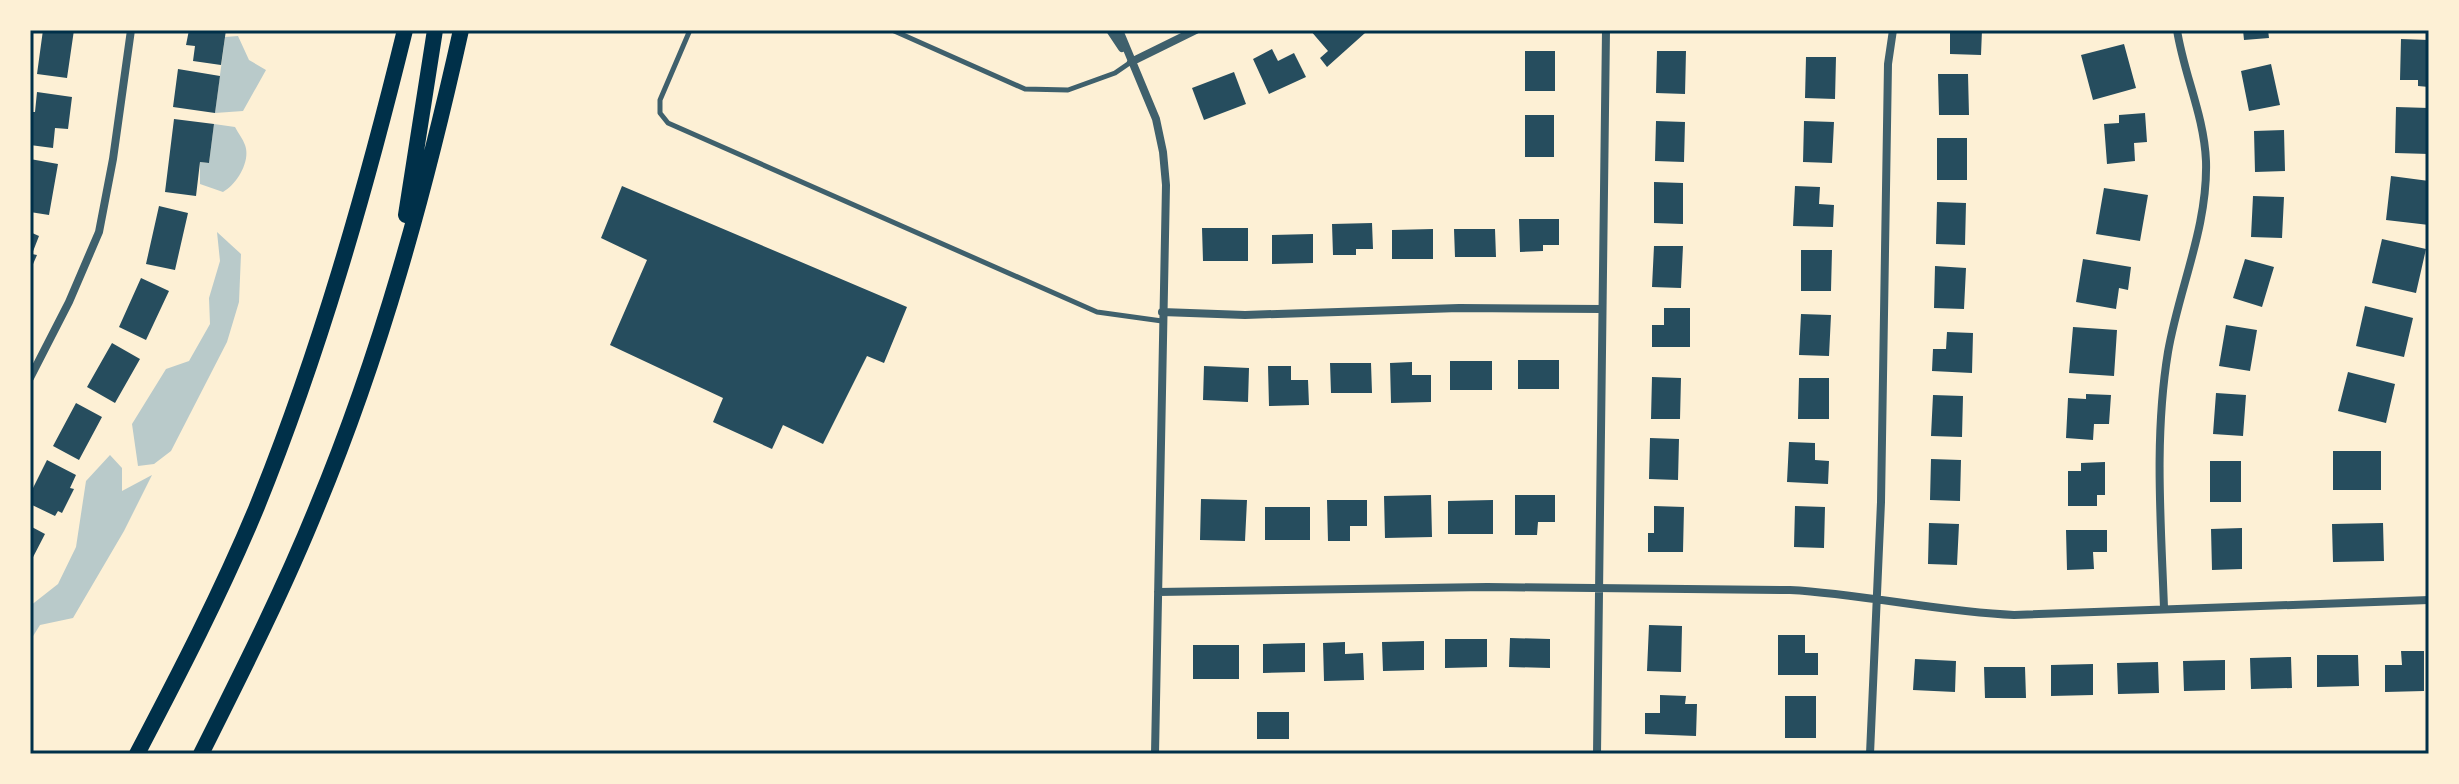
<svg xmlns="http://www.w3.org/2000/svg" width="2459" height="784" font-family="Overpass,sans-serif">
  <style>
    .green { fill: #b9caca }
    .building { fill: #264d5e }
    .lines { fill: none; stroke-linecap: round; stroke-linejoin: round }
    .service { stroke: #3f606c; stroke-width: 5 }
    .minor { stroke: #3f606c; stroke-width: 8 }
    .trunk { stroke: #003049; stroke-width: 16 }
    .neatline { fill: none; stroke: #003049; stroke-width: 3 }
  </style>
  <rect width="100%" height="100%" fill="#fdf0d5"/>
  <path class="green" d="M238 36 249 60 266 70 243 111 215 113 225 37Z
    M214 124 235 127C238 133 243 139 245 145 251 161 237 184 223 192L200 184V162L209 163Z
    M217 232 241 254 239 302 227 342 171 451 154 464 138 466 132 424 166 369 189 361 210 324 209 298 220 261Z
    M110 455 122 468V491L152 475 124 531 73 618 40 625 30 641V606L58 584 76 547 86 481Z"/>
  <path class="building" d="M43 30H74L67 78 37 74Z
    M189 30H226L221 65 193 61 195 46 186 45Z
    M1310 30H1362L1365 33 1327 67 1320 58 1328 51Z
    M1950 30H1982L1981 55 1950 54Z
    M2243 30H2268L2269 38 2244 40Z
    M2401 39 2429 40V87L2418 86V80H2400Z
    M2124 44 2136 88 2093 100 2081 55Z
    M1272 49 1278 61 1294 53 1306 77 1269 94 1253 59Z
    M1525 51H1555V91H1525Z
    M1657 51H1686L1685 94 1656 93Z
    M1806 57H1836L1835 99 1805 98Z
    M2271 64 2280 105 2249 111 2241 71Z
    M178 69 220 76 215 113 173 107Z
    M1234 72 1246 104 1204 120 1192 88Z
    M1938 74H1968L1969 115H1939Z
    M37 92 72 97 68 129 55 128 53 148 30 145V112H35Z
    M2396 107 2429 108V154L2395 153Z
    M2145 113 2147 142 2134 143 2135 161 2107 164 2104 124 2119 123V115Z
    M1525 115H1554V157H1525Z
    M174 119 214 124 209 163 200 162 196 196 165 192Z
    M1656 121 1685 122 1684 162 1655 161Z
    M1804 121 1834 122 1832 163 1803 162Z
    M2284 130 2285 171 2255 172 2254 131Z
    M1937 138H1967V180H1937Z
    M30 159 58 164 49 215 30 212Z
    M2391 176 2429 181V225L2386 220Z
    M1654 182 1683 183V224L1654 223Z
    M622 186 907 307 884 363 867 356 823 444 783 425 772 449 713 422 723 398 610 345 647 260 601 238Z
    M1795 186 1820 187 1819 204 1834 205 1833 227 1793 226Z
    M2104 188 2148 195 2140 241 2096 234Z
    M2253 196 2284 197 2282 238 2251 237Z
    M1937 202 1966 203 1965 245 1936 244Z
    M159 206 188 213 175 270 146 264Z
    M1519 219H1559V245H1543V251L1520 252Z
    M1372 223 1373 249H1356V255H1333L1332 224Z
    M1202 228H1248V261H1203Z
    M1433 229V259H1392V230Z
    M1454 229H1495L1496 257H1455Z
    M30 232 39 236 32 254 37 255 30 271Z
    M1313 234V263L1272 264V235Z
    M2382 239 2426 249 2416 293 2372 283Z
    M1654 246H1683L1681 288 1652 287Z
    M1801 250H1832L1831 291H1801Z
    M2083 259 2131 267 2128 290 2119 288 2116 309 2076 302Z
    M2245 259 2274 267 2262 307 2233 298Z
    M1935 266 1966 268 1964 309 1934 308Z
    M141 278 169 291 146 340 119 327Z
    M2365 306 2413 318 2404 357 2356 346Z
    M1664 308H1690V347H1652V325H1664Z
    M1801 314 1831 315 1829 356 1799 355Z
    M2226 325 2257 330 2250 371 2219 366Z
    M2073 327 2117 330 2114 376 2069 373Z
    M1947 332 1973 333 1972 373 1932 371 1933 349H1946Z
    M112 343 140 359 115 403 87 387Z
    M1518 360H1559V389H1518Z
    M1450 361H1492V390H1450Z
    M1412 362V375H1431V402L1391 403 1390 363Z
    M1330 363H1371L1372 393H1331Z
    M1204 366 1249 368 1248 402 1203 400Z
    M1268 366H1291V380H1308L1309 405 1269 406Z
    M2348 372 2395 384 2386 423 2338 411Z
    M1652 377 1681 378 1680 419H1651Z
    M1799 378H1829V419H1798Z
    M2216 393 2246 395 2243 436 2213 434Z
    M2086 394 2111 395 2109 424H2094L2093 440 2066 438 2068 398 2086 399Z
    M1933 395 1963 396 1962 437 1931 436Z
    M76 403 102 417 79 460 53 446Z
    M1650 438 1679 439 1678 480 1649 479Z
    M1789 442 1815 443V460L1829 461 1828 484 1787 482Z
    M2333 451H2381V490H2333Z
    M1931 459 1961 460 1960 501 1930 500Z
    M47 460 76 475 70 488 74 489 62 513 58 511 55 516 30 504V494Z
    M2210 461H2241V502H2210Z
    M2105 462V495H2097V506H2068V471H2081V463Z
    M1431 495 1432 537 1385 538 1384 496Z
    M1515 495H1555V522H1538L1537 535H1515Z
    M1201 499 1247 500 1245 541 1200 540Z
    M1327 500H1367V526H1350V541H1328Z
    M1493 500V534H1448V501Z
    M1654 506 1684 507 1683 552H1648V533H1654Z
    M1795 506 1825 507 1824 548 1794 547Z
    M1265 507H1310V540H1265Z
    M1929 523 1959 524 1957 565 1928 564Z
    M2383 523 2384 561 2333 562 2332 524Z
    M30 526 45 534 30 563Z
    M2242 528V569L2212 570 2211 529Z
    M2066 530H2107V552H2093L2094 569 2067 570Z
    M1649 625 1682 626 1681 672 1647 671Z
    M1778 635H1805V653H1818V675H1778Z
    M1510 638 1550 639V668L1509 667Z
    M1445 639H1487V667L1445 668Z
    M1424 641V670L1383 671 1382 642Z
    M1345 642V654L1363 653 1364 680 1324 681 1323 643Z
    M1305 643V672L1263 673V644Z
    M1193 645H1239V679H1193Z
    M2401 651H2424V691L2385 692V665H2402Z
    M2317 655H2358L2359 686 2317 687Z
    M2291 657 2292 688 2251 689 2250 658Z
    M1915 659 1956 661 1955 692 1913 690Z
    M2225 660V690L2184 691 2183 661Z
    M2158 662 2159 693 2118 694 2117 663Z
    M2093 664V695L2051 696V665Z
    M1984 667H2025L2026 698H1985Z
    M1660 695 1686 696 1685 704H1697L1696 736 1645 734V713H1660Z
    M1785 696H1816V738H1785Z
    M1257 712H1289V739H1257Z"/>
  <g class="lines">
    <path class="service" d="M690 30 660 100V113L668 123 1097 312 1162 321
      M892 30 1025 89 1068 90 1115 73 1131 62"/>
    <path class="minor" d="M1110 30 1122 48
      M1119 30 1156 119 1163 152 1166 185 1155 754
      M1131 62 1196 30
      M1162 312 1245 315 1459 308 1602 309
      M30 378 69 302 99 232 113 159 131 30
      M1158 592 1487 587 1790 590C1865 594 1939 612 2014 615L2429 600
      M2164 608C2161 523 2154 437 2168 352 2179 288 2208 227 2206 161 2204 115 2184 75 2177 30
      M1597 754 1606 30
      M1870 754 1881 502 1888 64 1893 30"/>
    <path class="trunk" d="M406 215 435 30
      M137 754C179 674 221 593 256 509 319 354 365 193 405 30
      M201 754C242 672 283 591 317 507 381 353 425 192 461 30"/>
  </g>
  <rect width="2459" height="784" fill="none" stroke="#fdf0d5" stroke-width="64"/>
  <rect x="32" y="32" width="2395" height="720" class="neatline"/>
</svg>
